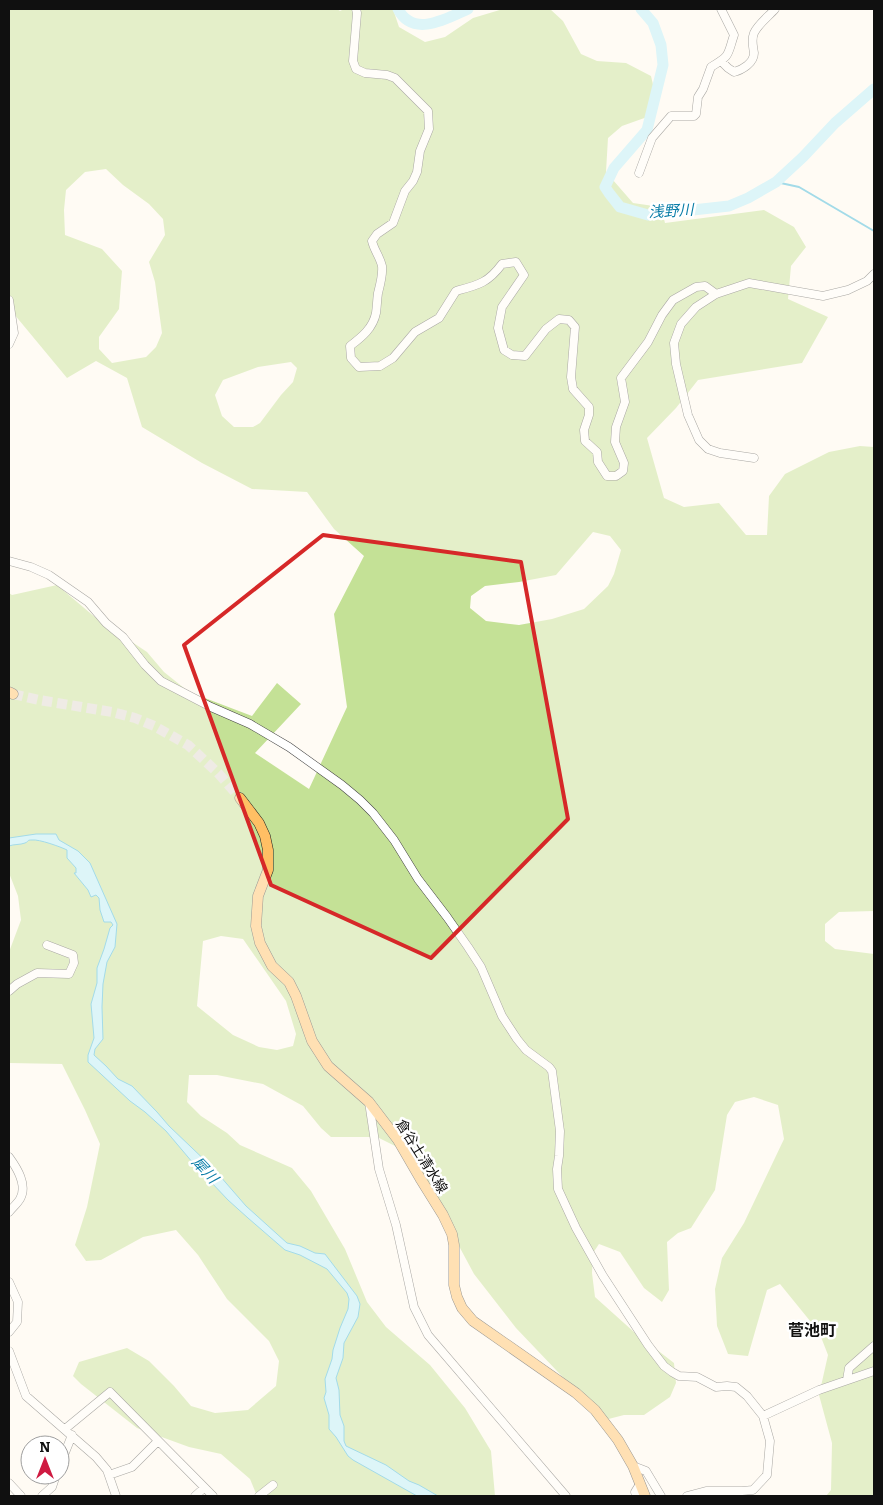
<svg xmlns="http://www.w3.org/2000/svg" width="883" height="1505" font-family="Bitter,'Noto Sans JP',serif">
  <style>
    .forest { fill: #c4e196; fill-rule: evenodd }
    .water { fill: #b3edfc; stroke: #33b3da }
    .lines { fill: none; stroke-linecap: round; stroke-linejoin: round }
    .stream { stroke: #33b3da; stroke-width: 2 }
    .river { stroke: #b3edfc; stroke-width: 11 }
    .major-tunnel { stroke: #dbd8d2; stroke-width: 10; stroke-dasharray: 10 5; stroke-linecap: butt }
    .minor-casing { stroke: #434343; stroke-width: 9 }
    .major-casing { stroke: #212121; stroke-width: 11 }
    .minor { stroke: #fff; stroke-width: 8 }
    .major { stroke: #ffbf64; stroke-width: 10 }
    .marked { fill: none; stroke: #d62828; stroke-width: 4; stroke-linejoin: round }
    .labels { text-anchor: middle; stroke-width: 5; stroke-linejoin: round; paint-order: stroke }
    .street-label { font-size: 14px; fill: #101010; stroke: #fff }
    .water-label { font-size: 15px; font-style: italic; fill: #0c7ea8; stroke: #fff }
    .quarter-label { font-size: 16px; font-weight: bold; fill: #101010; stroke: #fff }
  </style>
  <rect width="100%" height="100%" fill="#fffbf4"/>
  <path class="forest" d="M9 9H337L340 11 344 9H393L399 27 425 42 445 37 473 18 503 9H550L563 21 581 54 597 61 626 63 651 76 655 93 650 116 622 126 608 138 606 172 633 203 654 206 662 211 665 223 764 210 794 227 806 247 791 266 788 299 828 317 802 363 698 380 676 408 647 438 664 498 684 507 719 503 746 535H767L769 496 785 474 829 452 860 446 874 447V911L839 912 825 924V941L835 949 874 954V1496H826L831 1490 832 1443 819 1395 828 1355 819 1332 780 1284 767 1290 748 1356 728 1354 717 1326 715 1289 722 1258 744 1223 784 1139 778 1105 754 1097 735 1102 727 1115 715 1190 691 1228 678 1233 667 1242 669 1290 662 1302 644 1288 620 1252 599 1244 593 1253 592 1273 595 1297 634 1332 674 1363 676 1383 670 1397 644 1415H624L597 1422 576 1391 516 1328 474 1274 438 1207 405 1151 377 1137H331L321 1128 303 1106 263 1084 217 1075H189L187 1102 201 1116 227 1133 240 1145 292 1168 311 1191 345 1249 367 1302 386 1327 430 1365 465 1408 491 1451 495 1496H257L250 1479 221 1454 189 1447 137 1428 81 1384 73 1376 79 1362 127 1348 149 1361 174 1386 191 1406 215 1413 248 1410 276 1386 279 1361 269 1341 227 1299 198 1255 176 1230 143 1237 101 1260 86 1261 75 1245 87 1207 100 1144 85 1110 62 1064 9 1063V952L21 920 18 896 9 873V593L12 595 57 585 96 618 147 652 164 672 189 692 252 716 277 683 301 704 255 753 309 789 347 707 334 614 364 556 334 529 307 492 252 489 202 463 142 427 127 378 96 361 67 378 9 308ZM106 169 123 185 149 204 163 219 165 235 149 262 155 282 162 333 156 347 146 357 112 363 99 349V337L119 309 122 271 102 249 65 235 64 210 66 190 85 172ZM291 362 297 368 293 382 281 395 260 423 253 427H234L222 416 215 395 223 380 258 367ZM593 532 610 536 621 550 614 574 608 586 584 609 552 619 519 625 486 621 470 608 471 596 485 586 519 582 556 575ZM221 936 243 939 286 1001 296 1034 293 1046 277 1050 259 1047 233 1035 197 1006 203 941Z"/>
  <path class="water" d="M36 834H56L59 840 78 851 90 863 117 924 115 947 107 962 103 984 102 1007 103 1039 95 1049 94 1055 106 1066 118 1079 132 1086 157 1112 169 1126 213 1168 246 1206 287 1243 300 1246 315 1253 325 1254 357 1296 360 1304 358 1317 344 1343 343 1358 336 1378 339 1390 340 1415 344 1426V1441L346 1446 386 1465 409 1481 419 1485 438 1496H417L353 1460 348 1456 336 1437 329 1429V1415L324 1398 326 1392 325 1379 332 1359 333 1350 340 1328 348 1309 349 1299 347 1293 327 1269 300 1255 285 1250 248 1218 228 1200 193 1163 166 1131 145 1112 130 1101 88 1062V1055L94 1038 91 1004 97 983V968L104 949 110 928 113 925 111 922H104L100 910 99 898 96 895 91 897 88 890 74 873H76V868L67 858V850C61 847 39 839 32 840 26 840 30 841 25 843 20 845 14 844 9 846V838Z"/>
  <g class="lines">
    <path class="stream" d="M776 182 799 187 874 231"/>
    <path class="river" d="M398 9C413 38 446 19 468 9
      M641 9 653 23 661 45 663 65 647 130 614 168 605 187 609 193 620 207 648 215 729 206 748 198 776 182 803 157 835 123 874 89"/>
    <path class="major-tunnel" d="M13 694 39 700 112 712 135 718 154 726 188 745 218 773 240 798"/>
    <defs>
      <path id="minor" d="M356 9 357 13 353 61 356 69 365 73 387 75 395 78 428 111 429 129 420 151 417 172 413 181 405 191 393 223 377 234 372 241C374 250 380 257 382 266 383 275 380 285 378 293 377 300 377 306 376 313 373 328 362 337 350 346L351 358 359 367 380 366 393 358 415 332 439 318 456 291C478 285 488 283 502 264L516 262 524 275 502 307 498 328 504 350 512 355 525 356 546 329 559 319 569 320 575 327 571 377 573 389 589 407V415L584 430 585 441 597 452 598 462 607 476H616L623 471 624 463 615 442 616 427 625 402 621 378 648 342 662 315 673 300 696 287 705 286 716 294
        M721 61 728 68 734 72C742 70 754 63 754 53 753 46 751 40 754 33 758 24 769 16 775 9
        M639 173 652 138 671 116H694L696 114 698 97 703 89 711 67C731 55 727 56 734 35L721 9
        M9 300 14 333 9 344
        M754 458 720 453 708 449 699 440 688 415 676 364 674 343 681 324 696 307 716 294 749 283 823 296 848 290 867 281 874 274
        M9 561 31 567 49 575 88 602 106 623 123 637 145 665 161 681 211 707 250 724 289 747 342 785 360 800 373 813 394 840 418 879 447 917 468 947 481 967 502 1016 517 1039 526 1050 549 1067 552 1071 560 1131 559 1156 557 1169 558 1189 576 1228 603 1276 648 1345 664 1366 672 1372 679 1376 697 1377 716 1387 727 1386 736 1387 747 1396 763 1416 770 1441 767 1475 753 1490 742 1491H706L687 1496
        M9 991 17 984 37 973 69 974 74 963 73 955 47 945
        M369 1102 379 1169 396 1225 414 1307 428 1335 566 1496
        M9 1157C17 1168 28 1185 20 1199 17 1204 12 1208 9 1212
        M9 1282 18 1302 17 1322 9 1332
        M9 1351 26 1396 96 1457 107 1470 116 1496
        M847 1380 849 1368 874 1346
        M763 1416 819 1390 874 1371
        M65 1429 110 1392 213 1496
        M60 1465 72 1435
        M633 1466 646 1471 661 1496
        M109 1475 132 1467 158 1441
        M9 1483 21 1496
        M42 1496 52 1487 56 1475
        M195 1496 204 1488
        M259 1496 273 1485
        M636 1496 635 1492 640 1484"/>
      <path id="major" d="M9 692 13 694
        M240 798 259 823 265 836 268 850V870L258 896 256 926 260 943 272 966 289 982 296 996 312 1041 328 1066 369 1102 398 1140 420 1178 443 1215 452 1234 454 1245V1285L457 1297 462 1308 473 1321 576 1393 595 1410 618 1440 633 1466 645 1496"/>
    </defs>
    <use href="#minor" class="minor-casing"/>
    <use href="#major" class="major-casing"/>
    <use href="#minor" class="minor"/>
    <use href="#major" class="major"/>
  </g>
  <path d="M0 0H883V1505H0ZM323 535 521 562 568 819 431 958 271 885 184 645Z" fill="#fffbf4" fill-opacity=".55" fill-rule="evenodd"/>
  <path class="marked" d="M323 535 521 562 568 819 431 958 271 885 184 645Z"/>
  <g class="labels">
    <g class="street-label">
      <text transform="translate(422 1156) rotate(58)" y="5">倉谷土清水線</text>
    </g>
    <g class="water-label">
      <text transform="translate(671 211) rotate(-3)" y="5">浅野川</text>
      <text transform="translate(205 1170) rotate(47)" y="5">犀川</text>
    </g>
    <g class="quarter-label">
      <text x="812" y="1336">菅池町</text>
    </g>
  </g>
  <rect width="883" height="1505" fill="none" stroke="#101010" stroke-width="20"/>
  <g transform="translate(45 1460)"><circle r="24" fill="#ffffff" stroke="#9f9f9f"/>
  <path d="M0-4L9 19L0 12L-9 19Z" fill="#cf1a41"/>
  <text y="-8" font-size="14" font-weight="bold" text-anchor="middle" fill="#101010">N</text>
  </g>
</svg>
